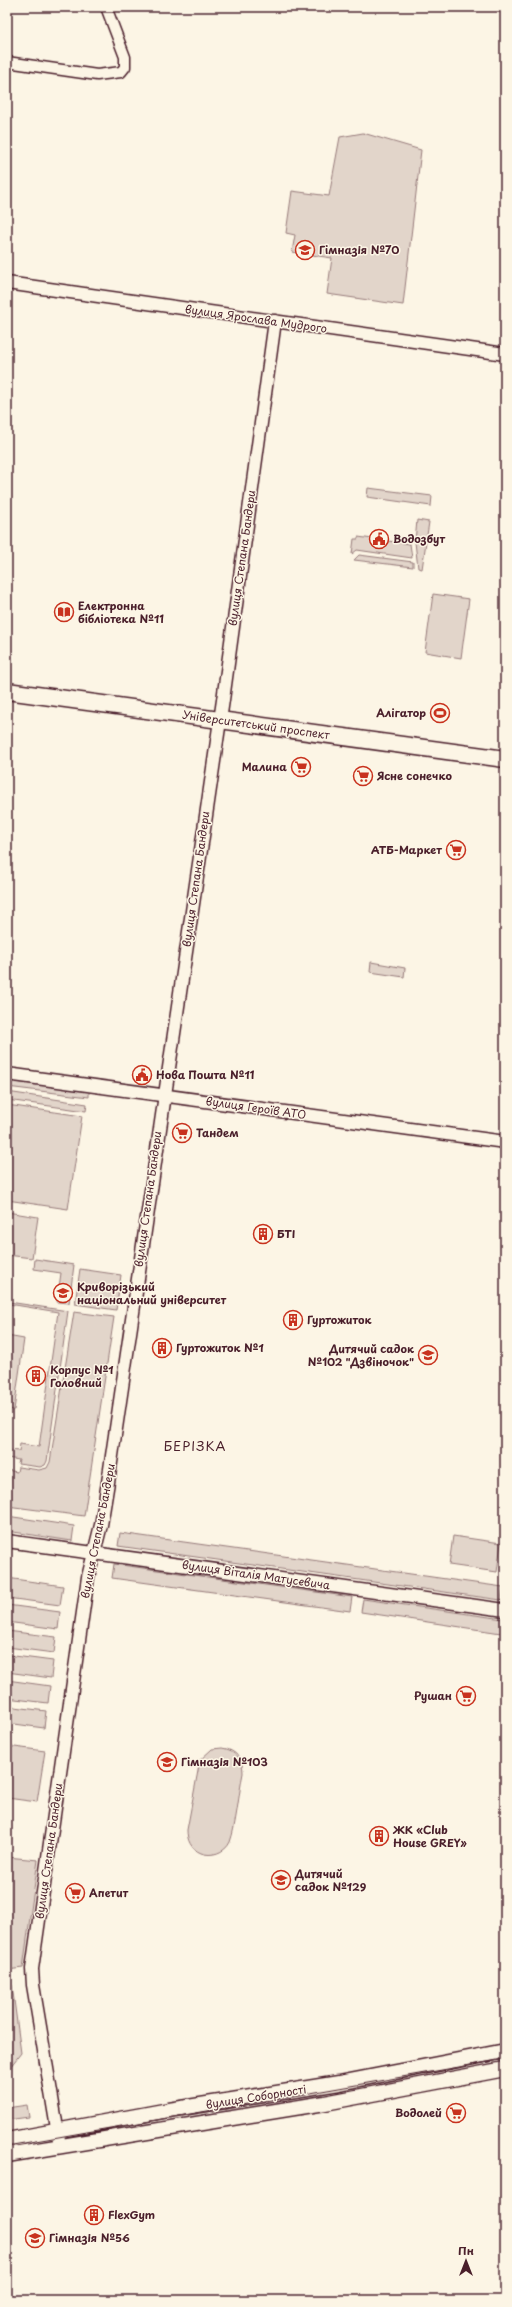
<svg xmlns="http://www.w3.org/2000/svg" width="512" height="2307" font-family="'Playpen Sans',sans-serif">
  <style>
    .green { fill: #e2d5ca; stroke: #967a7a }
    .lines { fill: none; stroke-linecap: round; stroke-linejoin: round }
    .minor-casing { stroke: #4a1f2b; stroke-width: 13 }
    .tertiary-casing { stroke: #4a1f2b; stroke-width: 15 }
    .secondary-casing { stroke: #4a1f2b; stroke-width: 17 }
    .primary-casing { stroke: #4a1f2b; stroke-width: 19 }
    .minor { stroke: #fcf5e5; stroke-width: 10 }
    .tertiary { stroke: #fcf5e5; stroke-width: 12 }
    .secondary { stroke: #fcf5e5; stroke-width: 14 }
    .primary { stroke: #fcf5e5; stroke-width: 16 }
    .tram { stroke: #4a1f2b; stroke-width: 1 }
    .labels { text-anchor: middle; stroke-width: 3; stroke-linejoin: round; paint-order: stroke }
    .poi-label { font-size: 11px; font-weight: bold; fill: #4a1f2b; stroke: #fcf5e5; text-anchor: start }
    .street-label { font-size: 11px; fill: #4a1f2b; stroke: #fcf5e5 }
    .quarter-label { font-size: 13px; letter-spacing: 1px; fill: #4a1f2b; stroke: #fcf5e5 }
  </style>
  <rect width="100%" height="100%" fill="#fcf5e5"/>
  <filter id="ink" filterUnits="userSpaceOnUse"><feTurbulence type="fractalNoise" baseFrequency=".025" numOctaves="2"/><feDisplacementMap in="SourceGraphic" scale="8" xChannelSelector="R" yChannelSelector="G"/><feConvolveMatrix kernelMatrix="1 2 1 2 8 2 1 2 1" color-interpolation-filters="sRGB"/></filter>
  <g filter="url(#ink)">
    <path class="green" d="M363 133 421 150 403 305 327 294 332 258 292 252 295 235 286 233 292 191 329 196 340 137Z
      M368 488 432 496 431 506 367 497Z
      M417 520 429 522 422 569 418 568 415 542Z
      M358 537 410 544 412 558 357 550 352 554 354 539H358Z
      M359 555 413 562V567L354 560Z
      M433 594 469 599 461 658 425 652Z
      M371 962 405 968 404 977 370 972Z
      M7 1081 89 1091V1097L7 1087Z
      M7 1092 87 1104 86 1111 7 1100Z
      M7 1105 82 1116 68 1209 7 1200Z
      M7 1212 38 1217 32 1258 7 1255Z
      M35 1259 74 1265 69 1303 57 1302 61 1273 34 1269Z
      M80 1269 121 1275 116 1310 75 1304Z
      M9 1302 68 1311 47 1461 45 1465 40 1467 18 1464 19 1460 7 1458V1450L19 1451 20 1444 39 1447 58 1312 9 1304Z
      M74 1312 114 1317 84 1516 7 1506V1470L17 1472 18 1467 39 1470 47 1468 50 1462Z
      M7 1336 24 1339 14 1410 7 1409Z
      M7 1516 74 1526 72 1541 7 1531Z
      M120 1533 503 1587 501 1600 118 1546Z
      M453 1536 501 1543 497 1572 449 1565Z
      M114 1564 352 1597 350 1611 112 1578Z
      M7 1578 63 1586 60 1605 7 1598Z
      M363 1599 503 1619 501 1633 361 1612Z
      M7 1605 60 1612 58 1629 7 1622Z
      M7 1631 56 1637 54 1653 7 1647Z
      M7 1655 53 1661 51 1678 7 1672Z
      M7 1680 50 1686 48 1703 7 1698Z
      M7 1706 46 1711 44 1728 7 1723Z
      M7 1746 45 1751 37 1802 7 1798Z
      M222 1748C236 1750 243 1759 243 1773 239 1792 236 1826 230 1842 225 1853 211 1857 201 1853 191 1849 187 1840 187 1830L200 1760 212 1749Z
      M7 1857 38 1860 23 1968 7 1970Z
      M12 1985 21 2053 7 2071V1986Z
      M27 2105 29 2117 7 2120V2108Z"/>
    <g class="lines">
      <defs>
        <path id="minor" d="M7 62 97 75 121 72 125 67V57L106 7"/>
        <path id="tertiary" d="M7 283 505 354
          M7 1074 505 1142
          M7 1541 505 1610
          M60 2146 33 1985 32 1969 88 1577 101 1525 109 1476 223 700 275 321"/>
        <path id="secondary" d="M7 2140 169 2110 339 2083 505 2051
          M7 2155 325 2103 505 2069"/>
        <path id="primary" d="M7 691 505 759"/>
      </defs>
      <use href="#minor" class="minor-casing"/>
      <use href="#tertiary" class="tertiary-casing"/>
      <use href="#secondary" class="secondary-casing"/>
      <use href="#primary" class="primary-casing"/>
      <use href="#minor" class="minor"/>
      <use href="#tertiary" class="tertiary"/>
      <use href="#secondary" class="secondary"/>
      <use href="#primary" class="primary"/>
      <path class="tram" d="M7 2146 505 2059"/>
    </g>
  </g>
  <defs>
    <symbol id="school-ring" viewBox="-11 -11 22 22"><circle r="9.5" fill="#fcf5e5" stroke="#c8321e" stroke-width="1.5"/><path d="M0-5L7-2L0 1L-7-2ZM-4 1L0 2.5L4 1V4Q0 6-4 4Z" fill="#c8321e"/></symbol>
    <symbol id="civic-ring" viewBox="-11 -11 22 22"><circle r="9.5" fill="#fcf5e5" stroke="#c8321e" stroke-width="1.5"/><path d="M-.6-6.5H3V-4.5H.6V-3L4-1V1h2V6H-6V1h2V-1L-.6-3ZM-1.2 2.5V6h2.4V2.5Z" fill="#c8321e"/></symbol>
    <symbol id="library-ring" viewBox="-11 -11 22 22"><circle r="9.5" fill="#fcf5e5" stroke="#c8321e" stroke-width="1.5"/><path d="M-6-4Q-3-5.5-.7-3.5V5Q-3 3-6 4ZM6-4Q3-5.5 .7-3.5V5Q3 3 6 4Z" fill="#c8321e"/></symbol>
    <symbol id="stadium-ring" viewBox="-11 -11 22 22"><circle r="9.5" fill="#fcf5e5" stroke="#c8321e" stroke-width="1.5"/><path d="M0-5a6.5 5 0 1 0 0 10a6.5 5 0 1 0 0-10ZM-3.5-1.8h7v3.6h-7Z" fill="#c8321e"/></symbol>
    <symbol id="supermarket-ring" viewBox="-11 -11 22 22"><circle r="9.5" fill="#fcf5e5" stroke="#c8321e" stroke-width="1.5"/><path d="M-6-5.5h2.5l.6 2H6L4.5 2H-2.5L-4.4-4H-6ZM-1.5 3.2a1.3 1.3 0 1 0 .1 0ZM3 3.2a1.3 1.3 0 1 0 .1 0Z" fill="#c8321e"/></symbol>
    <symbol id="building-ring" viewBox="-11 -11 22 22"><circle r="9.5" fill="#fcf5e5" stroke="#c8321e" stroke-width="1.5"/><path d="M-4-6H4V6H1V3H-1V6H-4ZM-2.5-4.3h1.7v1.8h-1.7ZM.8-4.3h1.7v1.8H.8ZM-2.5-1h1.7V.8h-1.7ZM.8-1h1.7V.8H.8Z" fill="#c8321e"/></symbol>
    <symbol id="university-ring" viewBox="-11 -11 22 22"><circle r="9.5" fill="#fcf5e5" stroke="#c8321e" stroke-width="1.5"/><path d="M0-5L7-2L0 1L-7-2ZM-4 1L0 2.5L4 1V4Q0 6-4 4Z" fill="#c8321e"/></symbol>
  </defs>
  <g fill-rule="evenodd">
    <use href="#school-ring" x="294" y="239" width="22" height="22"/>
    <use href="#civic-ring" x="368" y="528" width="22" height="22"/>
    <use href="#library-ring" x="53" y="601" width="22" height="22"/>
    <use href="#stadium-ring" x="429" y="702" width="22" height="22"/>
    <use href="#supermarket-ring" x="290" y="756" width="22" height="22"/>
    <use href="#supermarket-ring" x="352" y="765" width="22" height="22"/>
    <use href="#supermarket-ring" x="445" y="839" width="22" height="22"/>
    <use href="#civic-ring" x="131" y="1064" width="22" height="22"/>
    <use href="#supermarket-ring" x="171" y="1122" width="22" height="22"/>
    <use href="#building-ring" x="252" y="1223" width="22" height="22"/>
    <use href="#university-ring" x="52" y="1282" width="22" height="22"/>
    <use href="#building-ring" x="282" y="1309" width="22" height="22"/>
    <use href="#building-ring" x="151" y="1337" width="22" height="22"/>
    <use href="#school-ring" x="417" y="1344" width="22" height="22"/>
    <use href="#building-ring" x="25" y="1365" width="22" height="22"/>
    <use href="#supermarket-ring" x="455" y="1685" width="22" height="22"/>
    <use href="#school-ring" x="156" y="1751" width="22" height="22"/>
    <use href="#building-ring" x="368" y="1825" width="22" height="22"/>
    <use href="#school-ring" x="270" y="1869" width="22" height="22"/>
    <use href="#supermarket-ring" x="64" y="1882" width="22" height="22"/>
    <use href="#supermarket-ring" x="445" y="2102" width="22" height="22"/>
    <use href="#building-ring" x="83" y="2204" width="22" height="22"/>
    <use href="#school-ring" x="24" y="2227" width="22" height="22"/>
  </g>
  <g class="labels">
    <g class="poi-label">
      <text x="319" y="254">Гімназія №70</text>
      <text x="393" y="543">Водозбут</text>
      <text x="78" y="610">Електронна<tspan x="78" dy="13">бібліотека №11</tspan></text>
      <text x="426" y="717" text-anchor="end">Алігатор</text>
      <text x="287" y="771" text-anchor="end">Малина</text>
      <text x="377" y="780">Ясне сонечко</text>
      <text x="442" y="854" text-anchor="end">АТБ-Маркет</text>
      <text x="156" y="1079">Нова Пошта №11</text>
      <text x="196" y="1137">Тандем</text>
      <text x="277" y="1238">БТІ</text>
      <text x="77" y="1291">Криворізький<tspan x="77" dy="13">національний університет</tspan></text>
      <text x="307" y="1324">Гуртожиток</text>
      <text x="176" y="1352">Гуртожиток №1</text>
      <text x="414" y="1353" text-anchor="end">Дитячий садок<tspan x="414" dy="13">№102 "Дзвіночок"</tspan></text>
      <text x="50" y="1374">Корпус №1<tspan x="50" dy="13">Головний</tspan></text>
      <text x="452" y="1700" text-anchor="end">Рушан</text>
      <text x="181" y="1766">Гімназія №103</text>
      <text x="393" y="1834">ЖК «Club<tspan x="393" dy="13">House GREY»</tspan></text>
      <text x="295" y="1878">Дитячий<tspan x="295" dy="13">садок №129</tspan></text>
      <text x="89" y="1897">Апетит</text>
      <text x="442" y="2117" text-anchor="end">Водолей</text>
      <text x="108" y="2219">FlexGym</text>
      <text x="49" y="2242">Гімназія №56</text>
    </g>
    <g class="street-label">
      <text transform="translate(256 319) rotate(8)" y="4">вулиця Ярослава Мудрого</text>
      <text transform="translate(242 558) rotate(-82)" y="4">вулиця Степана Бандери</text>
      <text transform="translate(256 725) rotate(8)" y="4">Університетський проспект</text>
      <text transform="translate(196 879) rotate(-82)" y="4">вулиця Степана Бандери</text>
      <text transform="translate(256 1108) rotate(8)" y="4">вулиця Героїв АТО</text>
      <text transform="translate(148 1199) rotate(-82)" y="4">вулиця Степана Бандери</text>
      <text transform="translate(98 1531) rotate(-79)" y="4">вулиця Степана Бандери</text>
      <text transform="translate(256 1575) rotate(8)" y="4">вулиця Віталія Матусевича</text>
      <text transform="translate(49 1851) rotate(-82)" y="4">вулиця Степана Бандери</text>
      <text transform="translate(256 2097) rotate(-9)" y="4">вулиця Соборності</text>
    </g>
    <g class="quarter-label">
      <text x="195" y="1451">БЕРІЗКА</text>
    </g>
  </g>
  <rect width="512" height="2307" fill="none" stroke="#fcf5e5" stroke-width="24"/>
  <rect x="12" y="12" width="488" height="2283" fill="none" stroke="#4a1f2b" stroke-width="1.5" filter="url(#ink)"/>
  <g transform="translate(466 2261)" stroke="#fcf5e5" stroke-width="3" paint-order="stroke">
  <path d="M0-3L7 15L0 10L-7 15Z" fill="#4a1f2b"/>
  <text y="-6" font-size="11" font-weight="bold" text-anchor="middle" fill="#4a1f2b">Пн</text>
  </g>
</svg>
